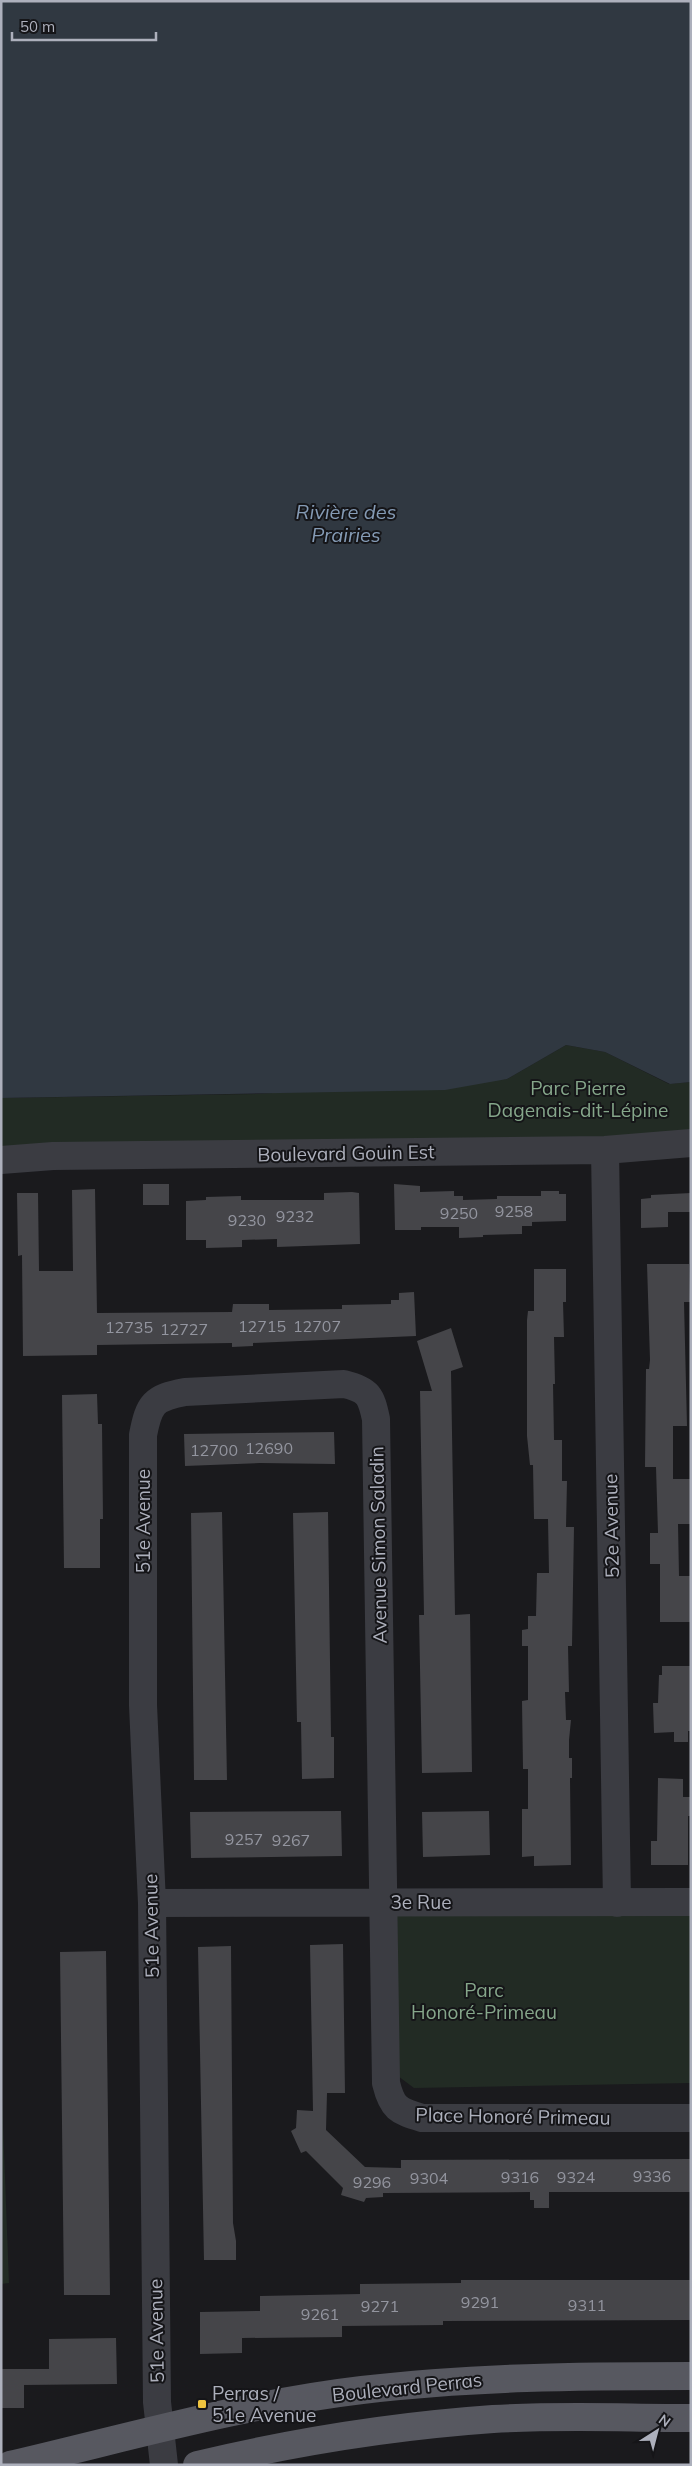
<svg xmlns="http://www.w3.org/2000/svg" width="692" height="2466" font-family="Mulish,sans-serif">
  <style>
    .green { fill: #222b24 }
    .water { fill: #303841 }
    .building { fill: #454549 }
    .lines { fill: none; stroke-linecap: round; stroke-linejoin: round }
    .minor { stroke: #3b3c42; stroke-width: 28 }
    .major { stroke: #575860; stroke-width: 28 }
    .poi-dot { fill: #efc43f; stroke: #151518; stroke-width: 2 }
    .labels { text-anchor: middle; stroke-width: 4; stroke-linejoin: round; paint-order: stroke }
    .number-label { font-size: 16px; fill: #93959f }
    .park-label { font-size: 19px; fill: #85a68a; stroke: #151518 }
    .street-label { font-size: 19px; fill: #adb0bc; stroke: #151518 }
    .poi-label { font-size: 19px; fill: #adb0bc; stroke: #151518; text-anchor: start }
    .water-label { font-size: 20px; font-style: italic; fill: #859bb5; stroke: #151518 }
  </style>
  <rect width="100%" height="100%" fill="#1a1a1d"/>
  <path class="green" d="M566 1045 605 1052 669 1084 691 1082V1143L1 1164V1098L256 1094 507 1079Z
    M397 1915H691V2083L414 2088 398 2076Z
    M1 2072 9 2283 1 2284Z"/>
  <path class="water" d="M1 1H691V1082L670 1084 605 1052 566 1045 507 1079 445 1090 1 1098Z"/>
  <path class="building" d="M143 1184H169V1205H143Z
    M394 1184 420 1186V1192L454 1191V1196H463V1200L497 1199V1196H541V1191H559V1194H566V1221L532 1222V1226H522V1234L483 1235V1237L459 1238V1227H421V1230H395Z
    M95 1189 97 1313 232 1312 233 1304H269V1310L342 1309V1305L391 1304V1300H399V1293L414 1292 416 1336 253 1343V1346L232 1347V1343L97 1345V1355L23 1356 22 1255 18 1256 17 1193H38L39 1271H73L72 1190Z
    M352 1192 359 1193 360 1244 277 1247V1239L242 1240V1247L206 1248V1240H186V1201L206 1200V1197L241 1196V1200H324V1193Z
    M691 1193V1212H668V1227L641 1228V1199L651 1198V1195Z
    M647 1264H689L690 1302H684L687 1426H673V1479H691L690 1524H678L679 1576H691V1622H660V1564H650V1533H658L656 1467H645L646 1369H649L650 1360Z
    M534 1269H566V1302H563L564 1337H554L555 1384H553L554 1440H562V1481H567L566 1527H574L572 1646H568L569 1692H565L566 1720H571L569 1740V1758H572V1778H570L571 1865 534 1866V1856L522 1857V1809H528V1769H523L522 1701 528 1700V1646H522V1630L528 1629V1616H536L537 1573H549L548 1519H534L533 1465H530L527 1436V1320L528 1311H534Z
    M451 1328 463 1367 451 1371 455 1615 470 1614 472 1772 422 1773 419 1615H424L420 1391H432L417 1341Z
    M97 1394 98 1424H102L103 1519H100V1568H64L62 1395Z
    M334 1432 335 1464 260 1463 185 1466 184 1434Z
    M222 1512 227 1780H194L191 1513Z
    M328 1512 331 1737H334V1778L302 1779 301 1722H297L293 1513Z
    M662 1666H691V1731H688V1742H674V1732L654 1733 653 1703H658L659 1675H662Z
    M658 1778 683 1779V1797H691V1816H688V1865H651V1841H657Z
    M341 1811 342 1856 191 1858 190 1812Z
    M489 1811 490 1855 423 1857 422 1812Z
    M343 1944 345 2093H327L326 2130 365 2167 401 2168V2160L691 2159V2192H549V2208H534V2200H530V2192L383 2193V2197L366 2198 364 2202 341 2195 343 2188 306 2151 301 2153 291 2131 296 2128 297 2110 313 2111 310 1945Z
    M231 1946 233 2223 236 2241V2260H204L198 1947Z
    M106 1951 110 2295H64L60 1952Z
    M461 2280H691V2320L443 2321V2325L342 2326V2337L242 2338V2353L200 2354V2312L260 2311V2296L360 2294V2284L461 2283Z
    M116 2338 117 2384 24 2385V2408H1V2369H49V2339Z"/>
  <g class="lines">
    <path class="minor" d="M605 1150 617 1903
      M1 1160 53 1156 605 1150 691 1143
      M152 1903 691 1902
      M164 2465 157 2402 152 1903 143 1705V1435C149 1404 153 1398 185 1392L344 1384C369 1390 371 1396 376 1419L386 2083C392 2108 398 2111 422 2118H691"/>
    <path class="major" d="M10 2465C126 2438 243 2404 362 2390 471 2377 581 2376 691 2376
      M197 2465C294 2442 393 2426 493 2419 559 2415 625 2418 691 2418"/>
  </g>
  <rect class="poi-dot" x="197" y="2399" width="10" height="10" rx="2.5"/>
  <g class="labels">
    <g class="number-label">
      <text x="514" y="1217">9258</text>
      <text x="459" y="1219">9250</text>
      <text x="295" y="1222">9232</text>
      <text x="247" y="1226">9230</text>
      <text x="262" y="1332">12715</text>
      <text x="317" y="1332">12707</text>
      <text x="129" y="1333">12735</text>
      <text x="184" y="1335">12727</text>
      <text x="269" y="1454">12690</text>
      <text x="214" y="1456">12700</text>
      <text x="244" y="1845">9257</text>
      <text x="291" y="1846">9267</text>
      <text x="652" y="2182">9336</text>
      <text x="520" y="2183">9316</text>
      <text x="576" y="2183">9324</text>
      <text x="429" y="2184">9304</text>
      <text x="372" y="2188">9296</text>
      <text x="480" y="2308">9291</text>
      <text x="587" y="2311">9311</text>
      <text x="380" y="2312">9271</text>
      <text x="320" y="2320">9261</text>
    </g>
    <g class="park-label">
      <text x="578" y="1095">Parc Pierre<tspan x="578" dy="22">Dagenais-dit-Lépine</tspan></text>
      <text x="484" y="1997">Parc<tspan x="484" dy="22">Honoré-Primeau</tspan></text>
    </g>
    <g class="street-label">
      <text transform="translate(346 1153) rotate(-1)" y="7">Boulevard Gouin Est</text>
      <text transform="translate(143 1521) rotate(-90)" y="7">51e Avenue</text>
      <text transform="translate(611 1526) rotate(-91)" y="7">52e Avenue</text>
      <text transform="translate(378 1545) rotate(-91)" y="7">Avenue Simon Saladin</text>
      <text x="421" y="1909">3e Rue</text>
      <text transform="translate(151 1926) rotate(-91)" y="7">51e Avenue</text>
      <text transform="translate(513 2116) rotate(1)" y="7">Place Honoré Primeau</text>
      <text transform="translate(156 2331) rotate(-91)" y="7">51e Avenue</text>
      <text transform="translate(407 2387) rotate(-6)" y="7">Boulevard Perras</text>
    </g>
    <g class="poi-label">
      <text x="212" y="2400">Perras /<tspan x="212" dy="22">51e Avenue</tspan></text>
    </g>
    <g class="water-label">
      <text x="346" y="519">Rivière des<tspan x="346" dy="23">Prairies</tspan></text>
    </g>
  </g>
  <rect width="692" height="2466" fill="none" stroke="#adb0bc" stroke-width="5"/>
  <g transform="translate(657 2431) rotate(36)" stroke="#151518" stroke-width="4" paint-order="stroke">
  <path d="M0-4L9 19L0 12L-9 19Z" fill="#adb0bc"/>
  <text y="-8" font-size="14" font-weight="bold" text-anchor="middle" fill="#adb0bc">N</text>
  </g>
  <path d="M12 32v8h144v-8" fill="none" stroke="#adb0bc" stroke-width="2.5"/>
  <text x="20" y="32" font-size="15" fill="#adb0bc" stroke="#151518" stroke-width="4" paint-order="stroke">50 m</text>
</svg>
